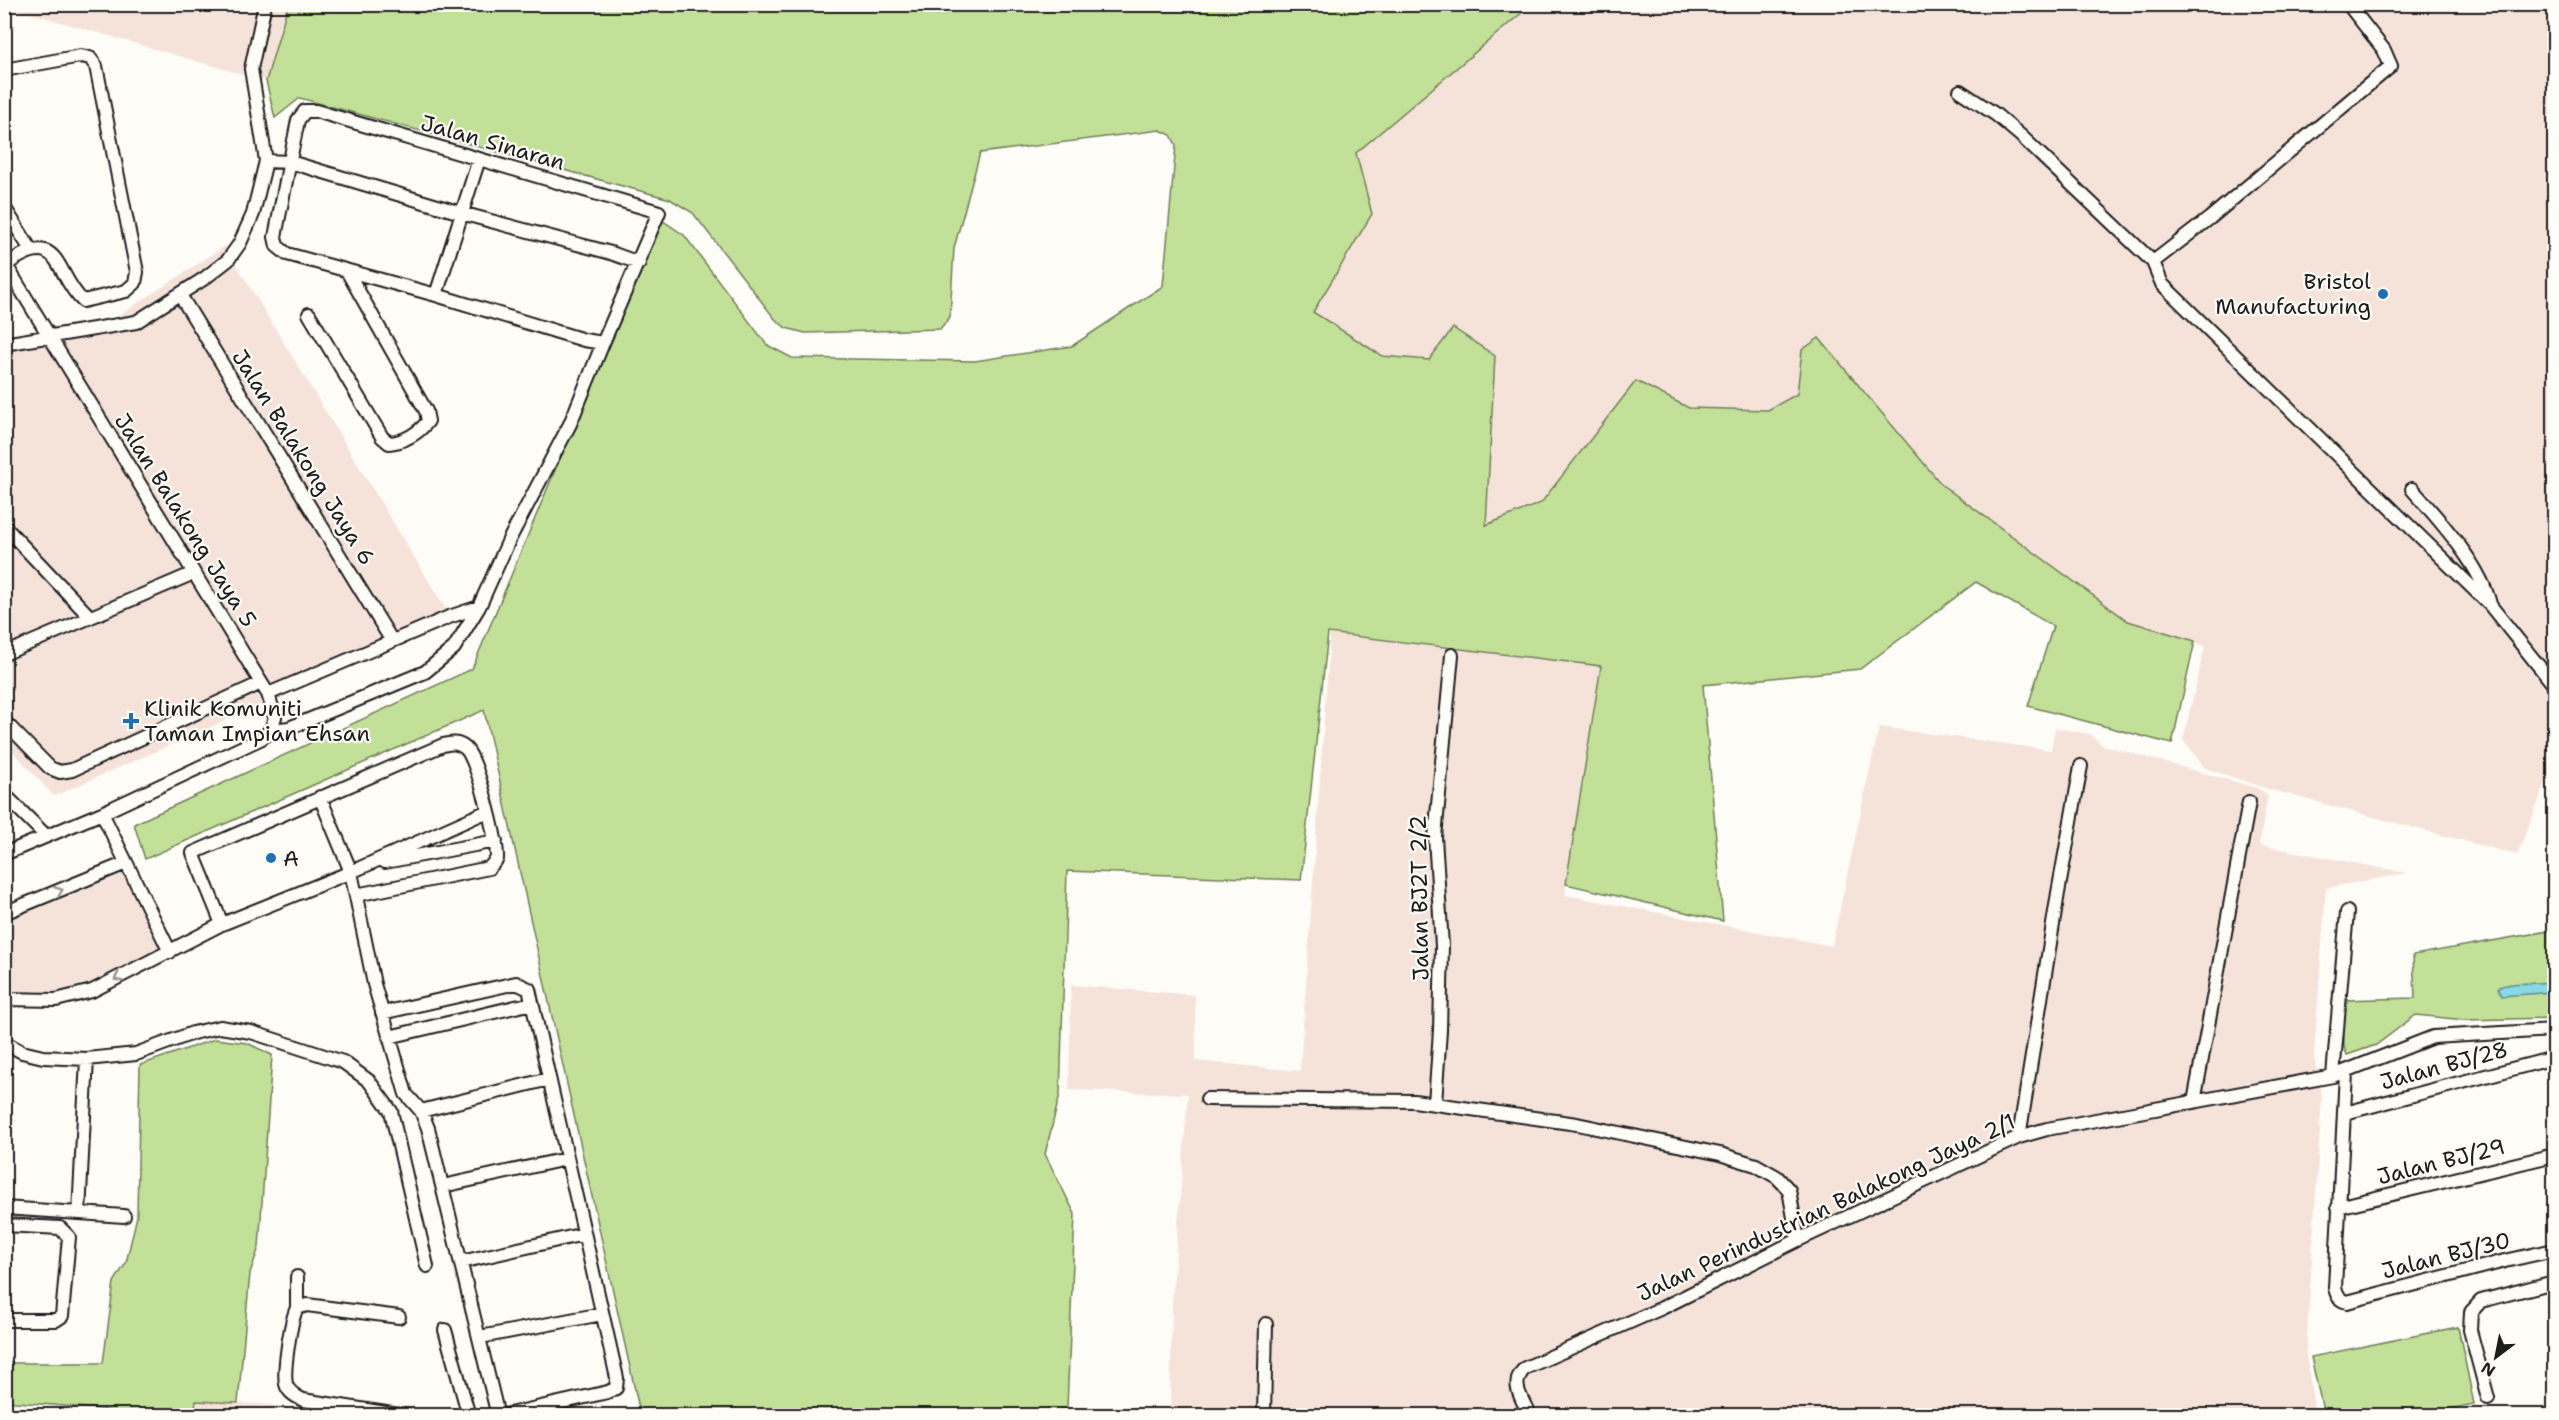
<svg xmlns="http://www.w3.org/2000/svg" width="2559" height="1420" font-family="'Shantell Sans',sans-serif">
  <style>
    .built { fill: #f5e3da }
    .green { fill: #c3e098; stroke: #707e5a; stroke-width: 1.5 }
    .water { fill: #88d9e3; stroke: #5d8d93; stroke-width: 1.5 }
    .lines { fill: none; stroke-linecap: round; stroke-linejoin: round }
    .minor-casing { stroke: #1c1c1c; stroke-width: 16 }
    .minor { stroke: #fdfcf7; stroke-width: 12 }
    .oneway { stroke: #989794 }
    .poi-dot { fill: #1f6fb2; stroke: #fdfcf7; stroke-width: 2 }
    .labels { text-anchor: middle; stroke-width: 4.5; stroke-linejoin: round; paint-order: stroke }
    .street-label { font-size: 22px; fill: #1c1c1c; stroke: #fdfcf7 }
    .poi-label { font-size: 22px; fill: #1c1c1c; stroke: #fdfcf7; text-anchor: start }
  </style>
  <rect width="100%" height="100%" fill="#fdfcf7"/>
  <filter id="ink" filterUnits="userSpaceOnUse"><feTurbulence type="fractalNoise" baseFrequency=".0167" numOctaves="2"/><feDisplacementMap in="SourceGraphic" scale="12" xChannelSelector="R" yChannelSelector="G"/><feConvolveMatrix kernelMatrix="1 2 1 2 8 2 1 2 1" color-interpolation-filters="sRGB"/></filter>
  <g filter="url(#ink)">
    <path class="built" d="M4 5H288L266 81 5 6Z
      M1531 5H2554V763L2517 855 2268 789 2205 768 2183 740 2205 646 2128 621 1942 485 1819 338 1802 350 1797 394 1768 410 1689 408 1636 381 1541 503 1486 525 1494 356 1429 360 1382 356 1313 312 1372 214 1356 153Z
      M225 246 453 621 54 796 5 743V338L50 329 106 324Z
      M1330 634 1606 667 1565 895 1832 946 1879 727 2051 750 2055 728 2090 734 2102 745 2257 788 2268 795 2259 845 2407 873 2326 888 2314 1056 2322 1096 2306 1353 2315 1415H1170L1172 1303 1188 1094 1069 1090 1071 985 1195 995 1196 1061 1300 1071Z
      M124 869 164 950 90 987 54 997 5 995V918Z
      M195 1401 261 1404 338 1415 194 1416Z"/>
    <path class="green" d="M288 5H1531L1356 153 1372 214 1313 312 1382 356 1429 360 1453 328 1495 356 1486 525 1541 503 1636 381 1689 408 1768 410 1797 394 1802 350 1819 338 1942 485 2128 621 2195 641 2172 744 2028 706 2053 626 1976 582 1860 669 1703 685 1723 921 1566 884 1601 666 1328 633 1301 880 1067 871 1060 1094 1045 1154 1075 1214 1067 1407 1054 1415H611L639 1408 484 710 145 859 134 824 472 669 660 219 684 235 767 345 792 358 975 361 1072 346 1163 286 1176 145 1171 135 1160 130 980 153 954 248 950 317 940 329 805 333 786 328 775 319 693 213 670 199 300 98 275 118 266 81Z
      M2554 930V1018L2465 1020 2416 1015 2376 1045 2347 1055 2344 1047 2343 1000 2415 998 2413 955Z
      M215 1039 247 1043 272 1055 259 1247 250 1273 238 1403 196 1401 194 1415H121L101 1409 5 1401V1363H103L114 1282 126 1263 137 1216 140 1065Z
      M2458 1327 2474 1404 2419 1415H2324L2311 1357Z"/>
    <path class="water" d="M2554 982V992L2502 996 2498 988C2509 981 2539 984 2554 982Z"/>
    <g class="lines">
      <defs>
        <path id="minor" d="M4 70 81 56 90 58 96 66 137 272 135 283 126 291 83 301C54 275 62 225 6 265
          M1960 91 1995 114 2021 136 2153 262 2162 284 2490 605 2554 685
          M305 111H316L659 212 603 343 584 340 436 295 287 254 277 246 275 237 298 120Z
          M266 161 290 162 461 213 611 253 639 263
          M4 207 31 250
          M4 262 268 694 275 717 271 730
          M2153 262 2210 218 2391 66 2384 50 2348 4
          M180 295 392 641
          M436 295 479 159
          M309 314 382 437 389 443C404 442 419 433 428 421L426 411 347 271
          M4 344 136 322 205 278 228 260 240 243 253 214 266 161 251 69 265 4
          M2412 489C2439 520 2480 564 2490 604
          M4 526 90 617
          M4 654 194 573
          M268 694 449 617 479 607
          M4 721 50 768 60 772 72 770 261 683
          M4 794 46 836
          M320 797 351 872 374 984 406 1094 421 1111 428 1128 498 1416
          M102 813 170 952
          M4 854 102 813 262 738 271 730 289 728 425 672 454 648 479 607 509 540 570 424 603 343
          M385 862 496 841
          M4 913 126 863
          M222 924 193 853 443 745C451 743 458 742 465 748 477 757 498 842 497 859L489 868 356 895
          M4 999 56 1000 92 991 222 924 351 872 488 811
          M382 1013 516 983 529 989 617 1378 616 1388 608 1392 501 1416
          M389 1037 532 1003
          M4 1042 22 1052 43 1057 87 1059 136 1054 193 1033 220 1027 251 1032 343 1062 369 1081 391 1111 427 1266
          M2346 1073 2335 1288C2337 1296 2339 1300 2347 1302L2505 1261 2554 1250
          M2333 1076 2347 912
          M1207 1099 1414 1101 1577 1124 1720 1154 1756 1165 1777 1177 1789 1190 1798 1240
          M2194 1102 2249 802
          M1435 1104 1440 1030 1442 946 1435 837 1452 655
          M421 1111 549 1079
          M2345 1113 2554 1058
          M2019 1137 2058 893 2081 766
          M443 1186 566 1159
          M2338 1207 2554 1155
          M4 1208 124 1216
          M79 1213 87 1059
          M4 1225 60 1228 69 1237 62 1316 56 1320H4
          M461 1262 584 1234
          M297 1277V1308
          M297 1308C291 1319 283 1370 286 1384 288 1392 295 1396 303 1400L405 1416
          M297 1308 307 1305 399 1317
          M445 1330 469 1416
          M480 1337 602 1314
          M2488 1398 2470 1330 2471 1312 2481 1301 2554 1282
          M1264 1416 1266 1324
          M1530 1416C1522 1398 1509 1384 1525 1368L1662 1308 1798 1240 2019 1137 2047 1129 2333 1076 2433 1037 2554 1030"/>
      </defs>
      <use href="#minor" class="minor-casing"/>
      <use href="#minor" class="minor"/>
    </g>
    <defs><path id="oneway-chevron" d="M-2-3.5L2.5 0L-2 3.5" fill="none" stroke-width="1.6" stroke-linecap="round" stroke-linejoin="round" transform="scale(1.5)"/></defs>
    <g class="oneway">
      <use href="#oneway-chevron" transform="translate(59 891) rotate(-22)"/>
      <use href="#oneway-chevron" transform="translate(118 978) rotate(154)"/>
    </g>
  </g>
  <g class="poi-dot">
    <circle cx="2383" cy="294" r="6"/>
    <path d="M128 712h6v6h6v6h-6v6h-6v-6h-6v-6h6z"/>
    <circle cx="271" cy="858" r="6"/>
  </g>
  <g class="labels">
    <g class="street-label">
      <text transform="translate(493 142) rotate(16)" y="8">Jalan Sinaran</text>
      <text transform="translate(304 457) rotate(58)" y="8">Jalan Balakong Jaya 6</text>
      <text transform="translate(186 520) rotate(58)" y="8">Jalan Balakong Jaya 5</text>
      <text transform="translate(1419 898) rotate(-91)" y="8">Jalan BJ2T 2/2</text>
      <text transform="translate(2444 1065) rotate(-15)" y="8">Jalan BJ/28</text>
      <text transform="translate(2441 1161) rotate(-14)" y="8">Jalan BJ/29</text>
      <text transform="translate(1826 1207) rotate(-25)" y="8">Jalan Perindustrian Balakong Jaya 2/1</text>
      <text transform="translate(2446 1255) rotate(-14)" y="8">Jalan BJ/30</text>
    </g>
    <g class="poi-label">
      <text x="2371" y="289" text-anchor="end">Bristol<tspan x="2371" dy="25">Manufacturing</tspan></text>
      <text x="144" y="716">Klinik Komuniti<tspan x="144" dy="25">Taman Impian Ehsan</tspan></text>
      <text x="283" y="866">A</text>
    </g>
  </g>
  <rect width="2559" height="1420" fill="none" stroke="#fdfcf7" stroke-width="24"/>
  <rect x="12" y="12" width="2535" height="1396" fill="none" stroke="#1c1c1c" stroke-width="2" filter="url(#ink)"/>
  <g transform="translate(2496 1357) rotate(212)" stroke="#fdfcf7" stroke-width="4.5" paint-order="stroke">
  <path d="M0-4.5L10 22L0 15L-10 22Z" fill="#1c1c1c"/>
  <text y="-9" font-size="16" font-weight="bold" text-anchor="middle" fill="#1c1c1c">N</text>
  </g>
</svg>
